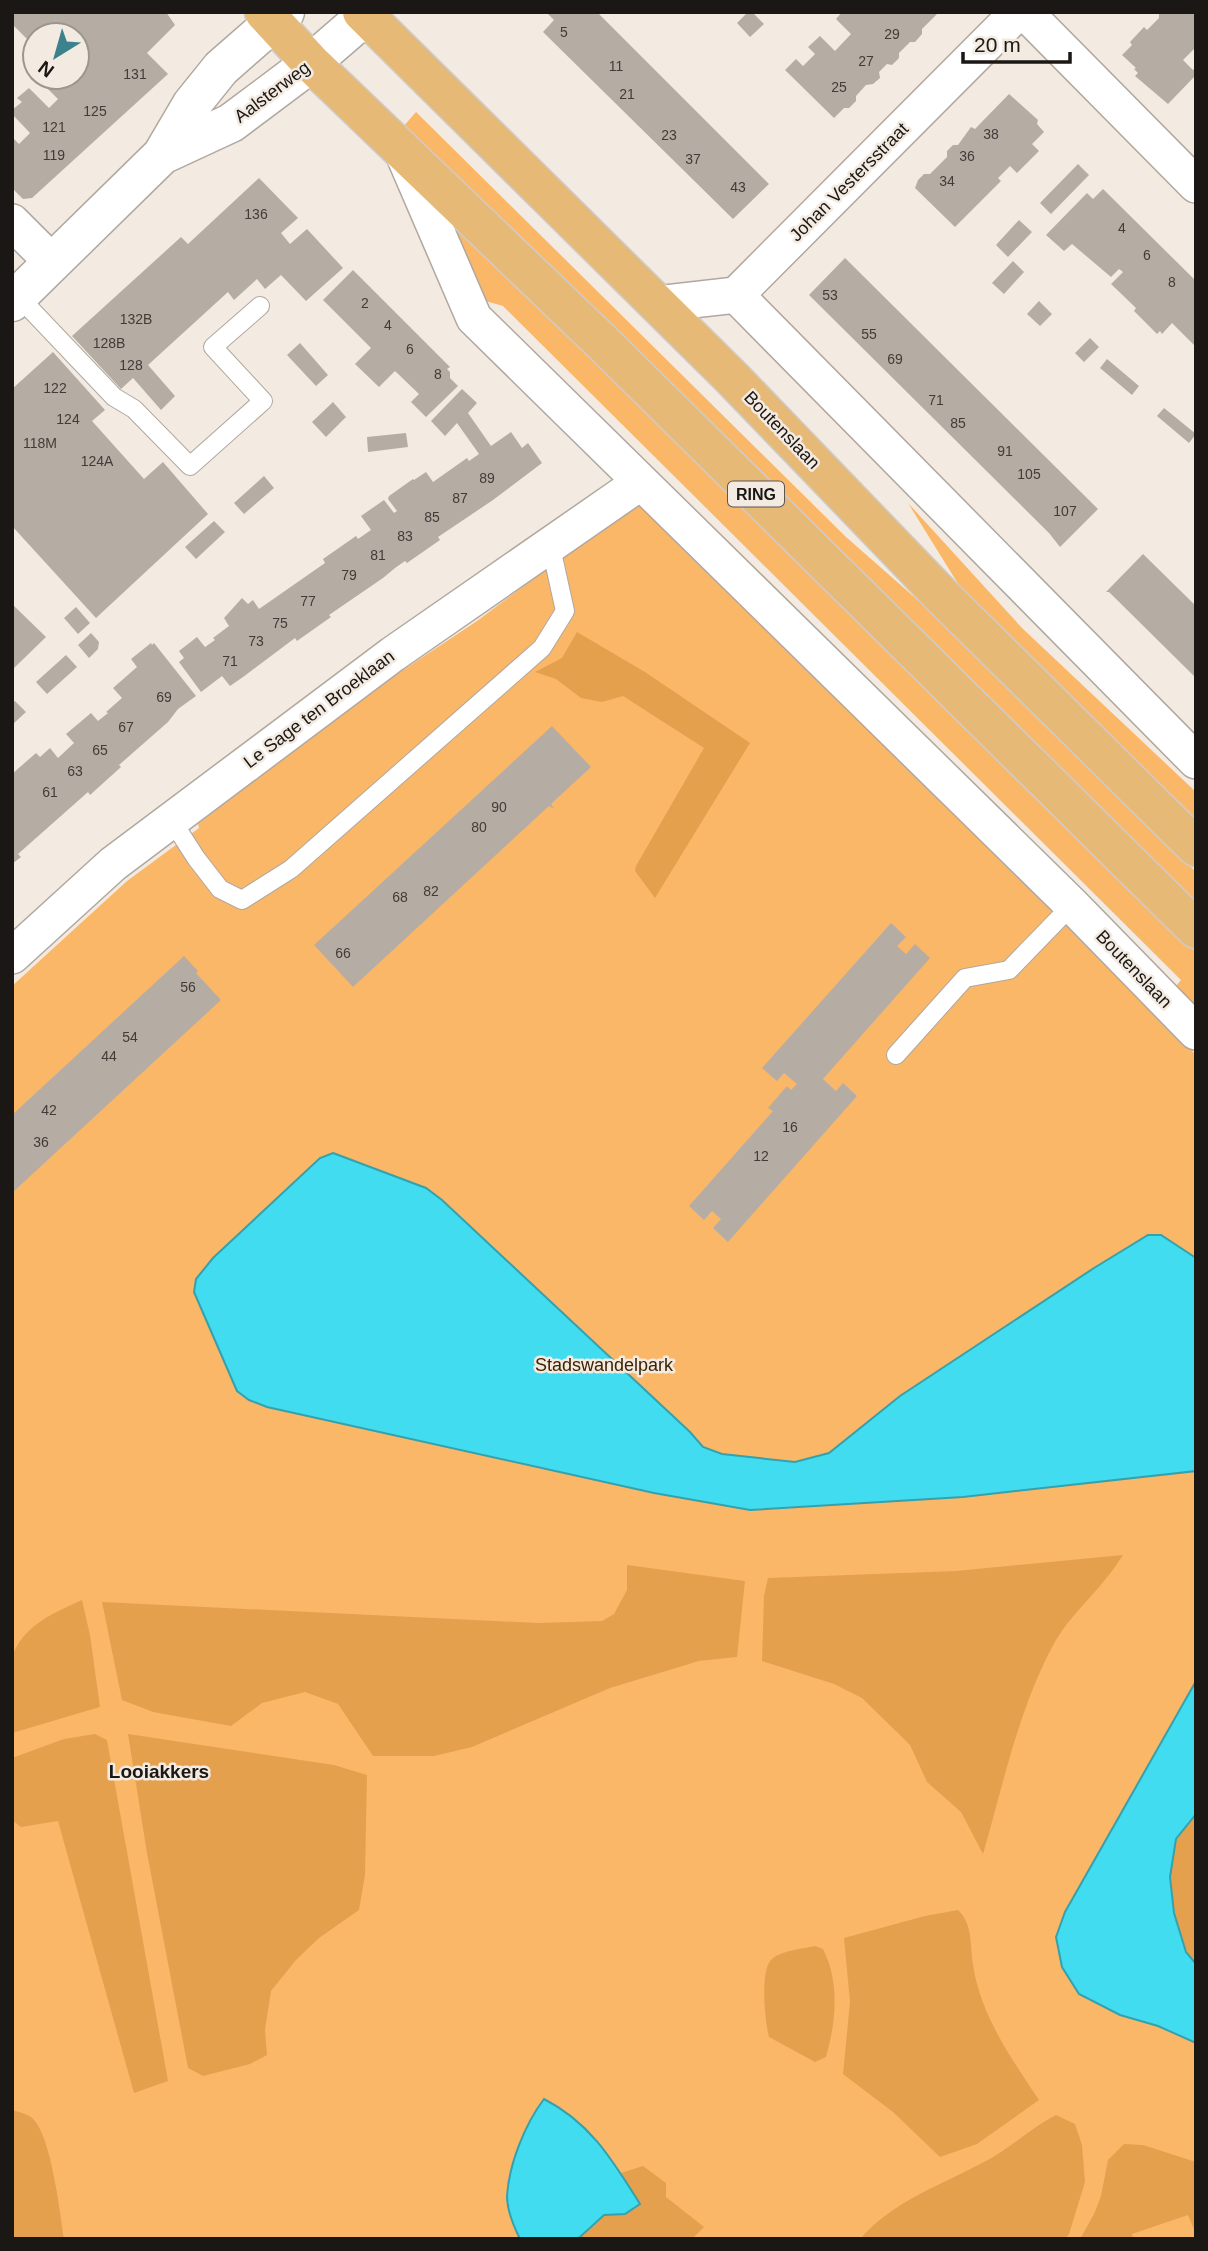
<svg xmlns="http://www.w3.org/2000/svg" width="1208" height="2251" font-family="Helvetica,sans-serif">
  <style>
    .green { fill: #fbb768 }
    .forest { fill: #e4a04d }
    .water { fill: #41dcef; stroke: #35a1ad; stroke-width: 2 }
    .building { fill: #b5ada4 }
    .lines { fill: none; stroke-linecap: round; stroke-linejoin: round }
    .lane-casing { stroke: #b0a89f; stroke-width: 20 }
    .street-casing { stroke: #b0a89f; stroke-width: 38 }
    .secondary-casing { stroke: #b0a89f; stroke-width: 41 }
    .primary-casing { stroke: #cdcccb; stroke-width: 41 }
    .lane { stroke: #fff; stroke-width: 18 }
    .street { stroke: #fff; stroke-width: 35 }
    .secondary { stroke: #fff; stroke-width: 38 }
    .primary { stroke: #e7b976; stroke-width: 38 }
    .labels { text-anchor: middle; stroke-width: 5; stroke-linejoin: round; paint-order: stroke }
    .number-label { font-size: 14px; fill: #413c38 }
    .shield { fill: #f3eae1; stroke: #5b5652; stroke-width: 2 }
    .shield-label { font-size: 16px; font-weight: bold; fill: #1a1714 }
    .street-label { font-size: 18px; fill: #1a1714; stroke: #f3eae1 }
    .park-label { font-size: 18px; fill: #3d2300; stroke: #f3eae1 }
    .neighbourhood-label { font-size: 19px; font-weight: bold; fill: #1a1714; stroke: #f3eae1 }
  </style>
  <rect width="100%" height="100%" fill="#f3eae1"/>
  <path class="green" d="M416 112 846 537 953 631 1196 872V907L403 127Z
    M454 227H458L636 398 1196 952V1015L1172 991 1181 980 503 306 482 300 451 230Z
    M651 491 1196 1055V2239H12V986L127 881 199 828 198 824 373 690 477 621Z
    M908 503 1022 628 1196 792V826L970 603Z"/>
  <path class="forest" d="M577 632 645 672 750 743 655 898 635 871 636 866 704 748 623 696 602 702 581 698 556 679 535 672 562 658Z
    M1123 1555C1117 1564 1111 1573 1104 1581 1088 1601 1069 1618 1056 1640 1019 1706 1004 1782 983 1854L961 1812 927 1782 910 1745 862 1698 834 1684 762 1661 764 1596 768 1578 956 1571Z
    M627 1565 745 1581 737 1657 699 1661 610 1688 472 1747 434 1756H373L338 1704 305 1692 262 1703 231 1726 153 1712 122 1700 102 1602 538 1623 602 1621 614 1614 627 1590Z
    M82 1600 90 1635 100 1707 12 1733C12 1717 8 1664 14 1652 26 1624 56 1612 82 1600Z
    M95 1734 107 1740 168 2081 134 2093 58 1821 21 1827 12 1820V1758L64 1739Z
    M128 1734 334 1765 367 1775 365 1875 359 1910 319 1938 296 1960 271 1991 265 2030 267 2055 250 2064 203 2076 188 2068 147 1853Z
    M1196 1814V1964C1172 1935 1163 1876 1176 1840 1179 1831 1189 1821 1196 1814Z
    M958 1910C973 1924 970 1945 973 1965 981 2016 1011 2058 1039 2100L977 2144 940 2157 893 2112 843 2074 850 2002 844 1938 925 1916Z
    M815 1946 823 1949C840 1982 836 2022 826 2057L815 2062 769 2037C765 2022 759 1967 773 1958 784 1950 802 1949 815 1946Z
    M12 2110C18 2112 28 2114 32 2118 51 2134 60 2212 64 2239H12Z
    M1056 2115 1075 2124 1082 2145 1085 2182 1069 2234 1065 2239H860C893 2201 941 2185 984 2162 1009 2149 1031 2128 1056 2115Z
    M1124 2144 1143 2145 1196 2162V2234L1188 2215 1132 2234 1133 2239H1080L1094 2214 1101 2196 1108 2160Z
    M643 2166 666 2183V2197L704 2227 692 2239H576L581 2237 604 2215 625 2214 640 2204 621 2173Z"/>
  <path class="water" d="M333 1153 426 1188 442 1200 690 1432 703 1447 722 1454 795 1462 829 1453 900 1396 1094 1268 1148 1235H1161L1196 1258V1471L963 1497 750 1510 654 1493 267 1407 249 1400 237 1391 194 1292 196 1279 213 1258 320 1158Z
    M1196 1681V1814L1176 1839 1170 1877 1174 1913 1186 1952 1196 1964V2043L1158 2026 1120 2015 1079 1994 1062 1967 1056 1937 1065 1912Z
    M544 2099C591 2123 613 2161 640 2204L625 2214 604 2215 580 2237 576 2239H520C514 2227 507 2210 507 2196 509 2164 525 2124 544 2099Z"/>
  <path class="building" d="M12 12H166L175 25 147 53 168 74 32 198 23 199 12 188V137L19 144 30 133 12 114V110L22 102 17 98 29 88 49 108 58 99 44 85 52 77H77V35H35V47L12 24Z
    M546 12H597L769 184 733 219 543 32 554 20Z
    M748 12H752L764 24 750 37 737 23Z
    M842 12H939L922 29V34L915 42H910L899 53V58L892 65 887 64 879 72 880 78 873 84 866 85 856 96V101L849 108H844L834 118 785 70 796 59 803 66 815 54 808 47 820 36 835 51 851 34 836 19Z
    M1159 12H1196V47L1183 60 1193 70 1196 67V75L1168 104 1135 76 1138 73 1134 69 1136 68 1122 55 1132 45 1130 42 1144 27 1147 30 1159 18Z
    M1009 94 1038 120 1037 124 1044 132 1032 144 1039 151 1017 173 1010 166 998 178 1001 181 955 227 915 188 918 180 924 174H930L947 157V151L953 145H958L971 127 975 129Z
    M1078 164 1089 175 1051 214 1040 203Z
    M259 178 298 218 281 233 290 244 307 229 343 268 306 301 281 275 265 289 257 279 234 300 228 292 148 365 175 396 161 410 133 378 121 389 72 336 181 237 188 244Z
    M1103 189 1196 281V347L1172 323 1162 334 1160 331 1157 334 1134 311 1136 308 1111 284 1123 272 1119 269 1111 277 1072 244 1064 251 1046 235 1087 193 1093 199Z
    M1019 220 1032 232 1008 257 996 245Z
    M845 258 1098 509 1060 547 1049 533 809 295Z
    M1013 261 1024 272 1004 294 992 283Z
    M353 270 450 367 447 369 450 372V378L458 386 426 417 411 402 419 394 395 371 379 387 355 364 371 348 323 300Z
    M1039 301 1052 314 1040 326 1027 314Z
    M1090 338 1099 347 1084 362 1075 353Z
    M300 343 328 375 316 386 287 355Z
    M53 352 105 410 92 421 144 479 163 462 208 514 96 618 12 526V389Z
    M1107 359 1139 386 1132 395 1100 368Z
    M462 389 477 403 468 413 491 446 511 432 522 448 528 443 542 463 493 500 438 537 440 540 407 563 405 561 395 568 383 578 329 615 331 617 297 641 295 638 243 677 230 686 222 676 201 692 179 662 184 658 179 651 197 637 205 647 215 640 213 638 229 626 224 618 242 598 248 604 253 600 259 609 325 563 323 559 356 536 358 539 371 530 361 516 384 500 394 513 397 511 388 499 389 496 413 479 414 480 426 472 433 482 467 458 469 461 479 454 457 423 445 436 431 421Z
    M333 402 346 417 326 437 312 422Z
    M1164 408 1196 434 1189 443 1157 416Z
    M406 433 408 447 368 452 367 437Z
    M264 476 274 488 244 514 234 503Z
    M214 521 225 532 196 559 185 547Z
    M1143 554 1196 606V678L1109 592H1106Z
    M12 604 46 637 12 670Z
    M76 607 90 623 78 634 64 618Z
    M91 633 99 642 98 649 89 658 78 645Z
    M151 643 152 645 154 643 196 696 178 709 168 722 119 765 121 767 90 795 88 792 18 854 21 857 12 864V774L36 753 40 757 50 748 58 758 74 743 66 734 91 713 98 721 108 713 106 712 122 698 113 688 137 667 131 659Z
    M66 655 77 667 47 694 36 682Z
    M15 701 26 712 12 725V703Z
    M552 726 591 767 551 804 554 809 549 806 353 987 314 945Z
    M891 923 906 937 897 946 906 954 915 944 930 958 823 1079 836 1091 843 1083 857 1096 728 1242 713 1228 721 1219 712 1211 704 1220 689 1206 773 1111 768 1108 787 1086 791 1090 797 1084 784 1073 777 1081 762 1068Z
    M184 956 198 971 196 973 221 1000 12 1193V1115Z"/>
  <g class="lines">
    <defs>
      <path id="lane" d="M18 296 114 397 134 409 190 466 263 401 213 347 260 306
        M171 819 196 858 220 889 242 900 291 869 542 648 565 611 550 543
        M896 1055 965 978 1009 970 1072 905"/>
      <path id="street" d="M1025 12 1196 185
        M402 151 474 318 1072 905 1196 1032
        M12 222 51 261
        M736 295 1196 761
        M657 304 736 295 1018 12
        M12 956 113 864 393 654 641 482"/>
      <path id="secondary" d="M162 155 231 123 311 63 370 12
        M12 302 162 155 192 104 221 68 285 12"/>
      <path id="primary" d="M264 12 311 63 606 346 1196 929
        M362 12 733 379 943 597 1196 847"/>
    </defs>
    <use href="#lane" class="lane-casing"/>
    <use href="#street" class="street-casing"/>
    <use href="#secondary" class="secondary-casing"/>
    <use href="#primary" class="primary-casing"/>
    <use href="#lane" class="lane"/>
    <use href="#street" class="street"/>
    <use href="#secondary" class="secondary"/>
    <use href="#primary" class="primary"/>
  </g>
  <g class="labels">
    <g class="number-label">
      <text x="564" y="37">5</text>
      <text x="892" y="39">29</text>
      <text x="866" y="66">27</text>
      <text x="616" y="71">11</text>
      <text x="135" y="79">131</text>
      <text x="839" y="92">25</text>
      <text x="627" y="99">21</text>
      <text x="95" y="116">125</text>
      <text x="54" y="132">121</text>
      <text x="991" y="139">38</text>
      <text x="669" y="140">23</text>
      <text x="54" y="160">119</text>
      <text x="967" y="161">36</text>
      <text x="693" y="164">37</text>
      <text x="947" y="186">34</text>
      <text x="738" y="192">43</text>
      <text x="256" y="219">136</text>
      <text x="1122" y="233">4</text>
      <text x="1147" y="260">6</text>
      <text x="1172" y="287">8</text>
      <text x="830" y="300">53</text>
      <text x="365" y="308">2</text>
      <text x="136" y="324">132B</text>
      <text x="388" y="330">4</text>
      <text x="869" y="339">55</text>
      <text x="109" y="348">128B</text>
      <text x="410" y="354">6</text>
      <text x="895" y="364">69</text>
      <text x="131" y="370">128</text>
      <text x="438" y="379">8</text>
      <text x="55" y="393">122</text>
      <text x="936" y="405">71</text>
      <text x="68" y="424">124</text>
      <text x="958" y="428">85</text>
      <text x="40" y="448">118M</text>
      <text x="1005" y="456">91</text>
      <text x="97" y="466">124A</text>
      <text x="1029" y="479">105</text>
      <text x="487" y="483">89</text>
      <text x="460" y="503">87</text>
      <text x="1065" y="516">107</text>
      <text x="432" y="522">85</text>
      <text x="405" y="541">83</text>
      <text x="378" y="560">81</text>
      <text x="349" y="580">79</text>
      <text x="308" y="606">77</text>
      <text x="280" y="628">75</text>
      <text x="256" y="646">73</text>
      <text x="230" y="666">71</text>
      <text x="164" y="702">69</text>
      <text x="126" y="732">67</text>
      <text x="100" y="755">65</text>
      <text x="75" y="776">63</text>
      <text x="50" y="797">61</text>
      <text x="499" y="812">90</text>
      <text x="479" y="832">80</text>
      <text x="431" y="896">82</text>
      <text x="400" y="902">68</text>
      <text x="343" y="958">66</text>
      <text x="188" y="992">56</text>
      <text x="130" y="1042">54</text>
      <text x="109" y="1061">44</text>
      <text x="49" y="1115">42</text>
      <text x="790" y="1132">16</text>
      <text x="41" y="1147">36</text>
      <text x="761" y="1161">12</text>
    </g>
    <rect class="shield" x="728" y="481.5" width="56" height="25" rx="5"/>
    <g class="shield-label">
      <text x="756" y="500">RING</text>
    </g>
    <g class="street-label">
      <text transform="translate(272 92) rotate(-37)" y="6">Aalsterweg</text>
      <text transform="translate(849 182) rotate(-45)" y="6">Johan Vestersstraat</text>
      <text transform="translate(782 430) rotate(46)" y="6">Boutenslaan</text>
      <text transform="translate(319 709) rotate(-37)" y="6">Le Sage ten Broeklaan</text>
      <text transform="translate(1134 969) rotate(46)" y="6">Boutenslaan</text>
    </g>
    <g class="park-label">
      <text x="604" y="1371">Stadswandelpark</text>
    </g>
    <g class="neighbourhood-label">
      <text x="159" y="1778">Looiakkers</text>
    </g>
  </g>
  <rect width="1208" height="2251" fill="none" stroke="#1a1714" stroke-width="28"/>
  <g transform="translate(56 56) rotate(217)"><circle r="33" fill="#f3eae1" stroke="#9c968f" stroke-width="2"/>
  <path d="M0-5L12 26L0 18L-12 26Z" fill="#3b828c"/>
  <text y="-10" font-size="19" font-weight="bold" text-anchor="middle" fill="#1a1714">N</text>
  </g>
  <path d="M963 52v10h107v-10" fill="none" stroke="#1a1714" stroke-width="3.5"/>
  <text x="974" y="52" font-size="21" fill="#1a1714" stroke="#f3eae1" stroke-width="5" paint-order="stroke">20 m</text>
</svg>
